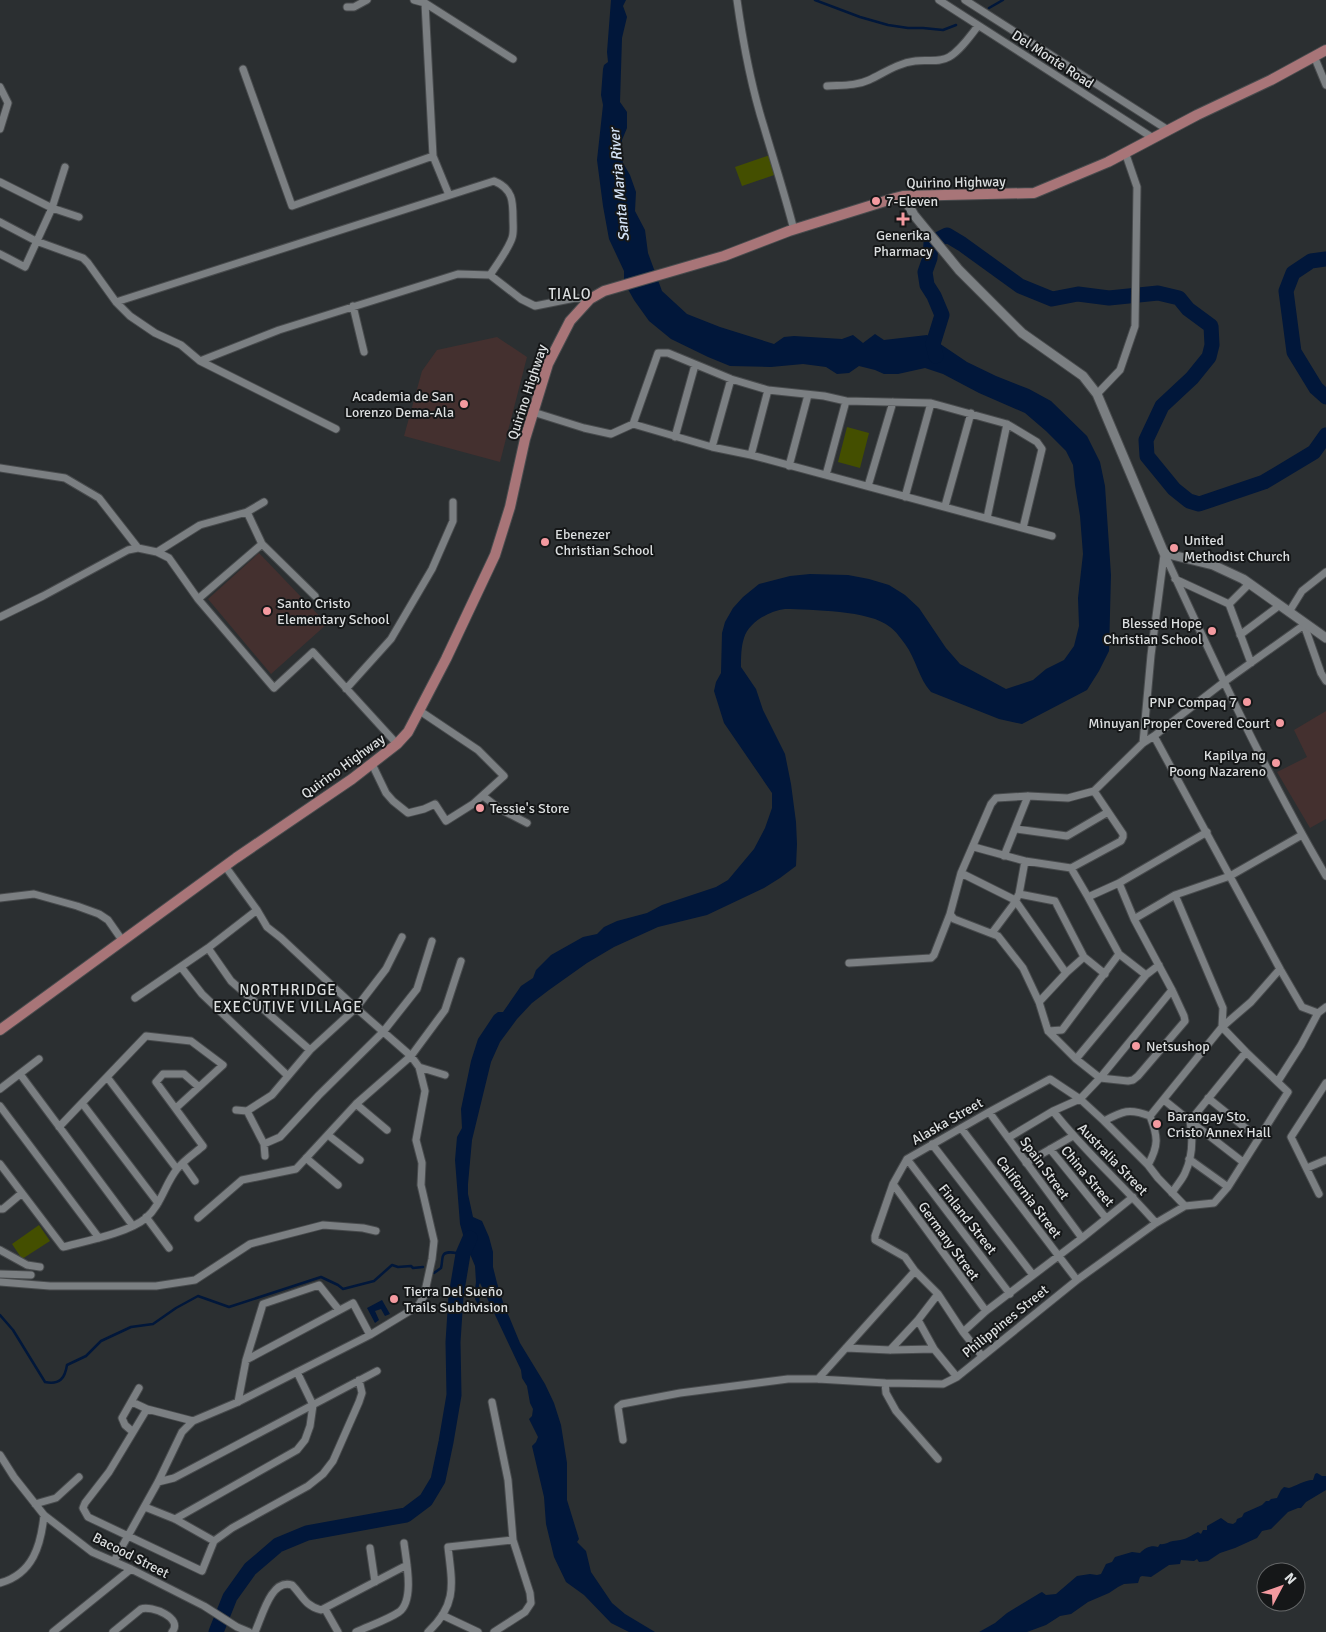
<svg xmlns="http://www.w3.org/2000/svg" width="1326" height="1632" font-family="Signika,sans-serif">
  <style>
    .education { fill: #44302f }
    .green { fill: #444f00 }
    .water { fill: #01173a }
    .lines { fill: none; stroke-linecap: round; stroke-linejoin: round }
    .stream { stroke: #01173a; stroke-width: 2.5 }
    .river { stroke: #01173a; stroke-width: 15 }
    .street-casing { stroke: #484b4d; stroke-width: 9 }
    .secondary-casing { stroke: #484b4d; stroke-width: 11 }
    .primary-casing { stroke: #484b4d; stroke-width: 12 }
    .street { stroke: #7b7f82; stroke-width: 7 }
    .secondary { stroke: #7b7f82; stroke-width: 9 }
    .primary { stroke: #a87578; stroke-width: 10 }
    .poi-dot { fill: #f49aa0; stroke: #151718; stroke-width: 2 }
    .labels { text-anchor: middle; stroke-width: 4; stroke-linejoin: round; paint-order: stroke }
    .street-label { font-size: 14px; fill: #dcdfe0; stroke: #151718 }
    .poi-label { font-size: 14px; fill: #dcdfe0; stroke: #151718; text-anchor: start }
    .water-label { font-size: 15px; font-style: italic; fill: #d5e3f6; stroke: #151718 }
    .neighbourhood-label { font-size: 15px; letter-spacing: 1px; fill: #dcdfe0; stroke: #151718 }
  </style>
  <rect width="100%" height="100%" fill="#2b2f31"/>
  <path class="education" d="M497 337 527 357 500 462 404 436 422 371 437 350Z
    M259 553 327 624 271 674 208 599Z
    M1326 711V819L1310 828 1277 772 1307 757 1294 730Z"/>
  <path class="green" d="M770 155 777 174 742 186 735 167Z
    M847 427 869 433 860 468 838 462Z
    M39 1225 50 1241 22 1259 12 1244Z"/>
  <path class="water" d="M611 0H626L623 6 627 17 622 38 620 102 627 112V128L622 140 621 152 623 163 630 175 636 192 635 211 645 230 648 253 662 291 687 314 720 327 774 344 784 337 794 336 842 339 853 335 863 343 875 334 884 340 927 335 967 362 996 376 1029 389 1051 401 1087 436 1100 462 1105 486 1111 575 1109 651 1099 671 1087 690 1022 724 999 719 931 692C919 679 916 659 905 644 901 639 896 631 890 627 870 610 811 610 785 609 769 611 749 622 744 638 741 647 741 658 741 667L756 689 763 710 785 754 791 784 796 822 797 844 796 866 780 878 764 888 707 915 658 927 614 947 587 963 549 990 532 1003 517 1019 500 1042 491 1062 472 1140 468 1184V1194L473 1217 482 1221 489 1237 493 1252V1267L497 1283 503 1302 520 1343 545 1384 554 1403 561 1425 567 1463V1500L579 1539 577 1542 586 1551 591 1572 612 1603 625 1614 655 1632H629L611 1623 584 1595 566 1582 554 1557 546 1524 544 1497 532 1446 536 1442 538 1437 529 1419 532 1416 533 1409 530 1403 527 1386 522 1378 521 1370 480 1283 479 1285 480 1308 475 1299V1289L476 1282 475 1266 465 1242 460 1224 455 1160 457 1137 462 1128 461 1109 471 1061 478 1039 494 1015 498 1012H503L521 986 533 978 536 970 551 955 583 937 597 934 604 927 617 921 647 913 662 905 716 887 728 880 754 849 765 828 772 808V793L724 723 714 691 716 682 721 673 722 633 725 622 733 608 743 597 759 584 790 576 810 574 848 575 869 579 889 585 905 595 919 608 946 648 960 664 1006 689 1033 680 1046 669 1064 660 1074 646 1079 626 1078 598 1083 554 1080 516 1075 485 1073 465 1066 451 1046 431 1025 413 979 393 943 374 925 368 898 374H884L875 370 859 366 849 373 837 374 826 367 803 364 771 367 730 366 708 357 671 339 649 321 634 300 624 282V271L609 239 603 206 597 160 603 105 601 95 603 69 604 65 608 62 607 52Z
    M382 1300 390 1314 385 1316 381 1309 375 1311 379 1320 375 1323 367 1308Z
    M1317 1473 1322 1476H1326V1490L1306 1502 1301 1508H1298L1288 1512 1271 1529 1262 1531 1257 1538 1235 1548 1220 1553 1208 1561 1199 1562 1197 1559 1194 1561 1181 1560 1180 1564 1169 1565 1151 1577 1142 1576 1140 1577 1138 1583 1124 1584 1118 1587 1109 1593 1088 1602 1071 1614 1060 1616 1046 1625 1027 1632H979L995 1623 1007 1613 1040 1593 1042 1592 1046 1595 1056 1594 1077 1576 1090 1574 1097 1575 1101 1574 1106 1564 1112 1562 1115 1557 1132 1552 1140 1553C1145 1548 1151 1545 1158 1547L1160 1544C1165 1545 1168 1542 1173 1541 1185 1540 1187 1538 1198 1532L1201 1534 1203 1530H1207V1526L1221 1518 1228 1523 1233 1524 1236 1522 1237 1519 1242 1517 1244 1513 1262 1505 1266 1501H1269L1271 1499 1277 1498 1281 1490 1284 1487 1289 1488C1295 1486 1308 1479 1313 1480L1315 1474Z"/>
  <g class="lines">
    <path class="stream" d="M815 0 860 17 888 25 908 28H923L943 30 956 25
      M989 8 1003 0
      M434 1273 441 1268C442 1265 442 1258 443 1256 445 1249 458 1254 463 1254
      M0 1315 13 1330 45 1382C60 1385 65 1378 67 1365L86 1356 101 1341 131 1327 153 1324 176 1308 198 1296 229 1307 321 1277 338 1285 343 1289 374 1281 392 1265 398 1267 411 1266 413 1268 423 1267"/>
    <path class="river" d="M1326 259 1311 261 1293 273 1286 291 1294 352 1316 388 1326 397
      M936 356 933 344 942 315 934 296 927 285 925 272 930 258 931 243 947 235 962 244 1020 286 1052 299 1078 294 1109 298 1158 293 1179 298 1188 309 1211 326 1212 345 1209 357 1192 378 1162 406 1146 440 1147 456 1174 489 1189 501 1199 504 1264 482 1314 452 1326 435
      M216 1632 230 1597 250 1569 278 1545 307 1533 406 1515 426 1500 438 1480 446 1442 454 1395 453 1342 456 1296 463 1254 470 1238"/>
    <defs>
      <path id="street" d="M414 0 425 3 513 59
        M737 0C743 43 751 86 764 127 774 161 785 195 794 230
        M939 0 1153 138
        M965 0 1168 130
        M425 3 433 156
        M347 7H354L367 0
        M1314 56 1326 85
        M243 69 292 206 433 156 449 195
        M827 86C842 85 856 86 869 80 884 73 898 63 915 61 926 59 939 63 949 57 961 50 970 36 978 26
        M0 87 8 103 0 129
        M0 182 52 208 79 217
        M0 222 36 241 83 258 88 263 116 302 130 316 155 333 181 345 200 361
        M0 254 25 267 52 208 65 167
        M116 302 494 181C513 189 513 201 513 219 513 225 514 233 512 238 509 248 496 266 490 275
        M353 306 364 352
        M1097 394 1120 370 1135 326 1137 187 1125 152
        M533 412 584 428 611 434 633 424 712 447 751 455 1052 536
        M633 424 658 353H668L731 379 768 390 824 396 846 401 931 403 1007 424 1037 442 1042 449 1023 528
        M336 429 200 361 279 330 458 274 490 275 521 299 535 306 575 298 590 299
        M675 437 695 365
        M712 447 731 379
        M751 455 768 390
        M789 466 808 395
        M0 468 65 478 99 498 138 548
        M826 475 846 401
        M868 486 893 402
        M905 497 931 403
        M945 506 971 413
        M987 518 1007 424
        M262 544 315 596
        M157 552 200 525 247 512
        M1164 553C1214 662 1265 772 1326 876
        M1175 579 1229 604 1251 663
        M198 599 262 544 247 512 264 502
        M1229 604 1249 584
        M1289 612 1302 591 1326 572
        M0 617 43 596 128 550 138 548 157 552 169 558 198 599 274 688 313 652 397 744
        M1303 622 1321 673 1326 681
        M1240 635 1280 605
        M346 689 391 639 432 569 453 521V502
        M1154 736 1280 969 1302 1007 1318 1013 1326 1007
        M1143 743 1151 655 1164 555
        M372 764 386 793 393 801 408 813 424 809 435 804 446 821 473 804 504 776 478 750 420 711
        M483 796 500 809 527 823
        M1016 829 1067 836 1108 812
        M974 847 1025 861 1071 868 1088 897 1119 954 1062 1030 1048 1031
        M1004 856 1028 796
        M225 866 257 910 267 927 281 938 356 1008 411 1056 419 1067 445 1075
        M1071 868 1121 841 1123 837V834L1094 791
        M961 873 1015 900 1066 973
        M1119 883 1134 919 1172 990 1184 1016 1185 1021 1138 1076 1133 1080 1128 1081 1100 1078 1076 1059 1048 1031 1039 1002 1023 968 998 936 954 919 950 914 961 873 991 804 996 798 1028 796 1068 798 1094 791 1143 743 1154 736 1224 682 1304 625
        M1019 894 1055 901 1084 957 1105 974
        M1088 897 1119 883 1207 832
        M0 898 34 894 77 906 99 914 108 920 122 940
        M1134 919 1175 895 1230 876 1302 835
        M992 933 1013 905 1019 894 1025 861
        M208 948 231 981 310 1050
        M1119 954 1146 975
        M849 963 931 958 934 955 950 914
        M181 967 202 994 288 1076
        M135 998 208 948 257 910
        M1039 1002 1066 973 1084 957
        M1076 1059 1146 975 1159 965
        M20 1074 133 1226
        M107 1077 177 1169
        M1278 1081 1301 1045 1318 1013
        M0 1089 39 1059
        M1208 1098 1258 1138
        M1164 1100 1190 1121C1193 1138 1193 1156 1185 1173 1182 1180 1176 1186 1172 1193
        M82 1103 158 1203
        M356 1104 387 1130
        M0 1106 99 1238
        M236 1110 247 1111 272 1095 310 1050 356 1008 386 969 402 937
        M247 1111 264 1144 265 1156
        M1053 1111C1084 1151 1123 1185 1156 1223
        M989 1112 1082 1238
        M1150 1116 1222 1027 1251 1002 1280 969
        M1104 1121C1123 1111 1129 1108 1150 1116 1158 1137 1159 1145 1148 1165
        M59 1127 146 1036 191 1041 223 1065 176 1108
        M961 1128 1077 1280
        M328 1135 360 1160
        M1008 1138 1053 1111 1080 1099 1100 1078 1172 990
        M264 1144 280 1137 319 1095 383 1032 417 989 432 941
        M932 1144 1033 1275
        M1050 1149 1106 1218
        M306 1158 338 1185
        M907 1159 1010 1294
        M1189 1159 1228 1187
        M1243 1162 1190 1121 1246 1052
        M1026 1163 1073 1136
        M0 1164 63 1247C86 1241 128 1233 146 1218 161 1205 165 1184 177 1169 184 1160 195 1153 203 1146L156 1082 163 1074H184L199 1087
        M183 1164 195 1181
        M1307 1168 1326 1160
        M893 1184 986 1311
        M1319 1194 1291 1137 1326 1083
        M0 1209H3L22 1193
        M146 1217 169 1248
        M198 1218 242 1180 296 1169 356 1104 411 1056 445 1010 461 961
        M0 1250 27 1265 40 1267
        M0 1274 31 1275
        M0 1282 50 1286H156L195 1280 250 1244 323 1225 363 1228 376 1231
        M918 1320 934 1349 957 1377
        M963 1332 986 1311 1082 1238 1133 1197
        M846 1348 890 1350 934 1349
        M890 1350 918 1320 938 1294
        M982 1356 963 1332 938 1294 915 1271 905 1257 875 1240V1236L893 1184 907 1159 989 1112 1050 1079 1080 1099 1104 1121 1148 1165 1158 1178 1185 1206
        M246 1360 353 1303 370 1335
        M818 1379 915 1271
        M885 1383 886 1393 896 1411 938 1459
        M132 1402 147 1409 193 1421
        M238 1402 246 1360 263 1304 319 1285 339 1310
        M492 1402 508 1480 513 1540 530 1593 531 1603 525 1612 494 1632
        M147 1409 109 1472 85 1503 83 1508 88 1517 202 1571 214 1541
        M133 1432 125 1425 122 1418 139 1388
        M623 1440 618 1407 622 1404 680 1393 788 1379H818L885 1383 943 1384 957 1377 1077 1280 1156 1223 1185 1206 1214 1203 1228 1187 1288 1092 1246 1052 1222 1027 1223 1008 1175 895
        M0 1455 14 1477 44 1515 92 1552 131 1569 204 1606 237 1627 249 1632
        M158 1482 174 1478 377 1371
        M35 1504 56 1498 79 1477
        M145 1507 175 1519 214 1541 232 1528 308 1486 323 1474 333 1461 359 1402 362 1393 359 1380
        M175 1519 297 1450 305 1440 310 1426 313 1405 297 1372
        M370 1548 375 1582
        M114 1561 158 1482 182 1432 193 1421 238 1402 370 1335 418 1306 424 1296 432 1259 434 1241 421 1185 422 1163 416 1140 425 1091 419 1067
        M0 1583C33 1574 41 1545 44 1515
        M325 1609 338 1632
        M442 1615 478 1632
        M53 1632 131 1569
        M113 1632 141 1609C151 1605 184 1618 172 1632
        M255 1632C262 1617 271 1578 292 1585 303 1596 304 1605 321 1610L407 1565
        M356 1632C369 1626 387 1620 399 1612 415 1600 406 1560 404 1543
        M428 1632C458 1604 452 1583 448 1547L513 1540"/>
      <path id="secondary" d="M903 196 914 215 959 270 1022 333 1083 376 1097 394 1164 553 1213 565 1243 579 1326 638"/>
      <path id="primary" d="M0 1030 236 858 352 779 397 744 408 732 446 659 495 555 510 507 525 439 548 364 570 321 590 299 604 291 724 256 789 231 895 198 903 196 1034 193 1108 162 1197 115 1271 80 1326 50"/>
    </defs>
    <use href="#street" class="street-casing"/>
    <use href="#secondary" class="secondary-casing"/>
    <use href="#primary" class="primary-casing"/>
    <use href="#street" class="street"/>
    <use href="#secondary" class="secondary"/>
    <use href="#primary" class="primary"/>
  </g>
  <g class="poi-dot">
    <circle cx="876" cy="201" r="5"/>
    <path d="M900.5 211.5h5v5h5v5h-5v5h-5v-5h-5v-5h5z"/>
    <circle cx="464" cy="404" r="5"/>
    <circle cx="545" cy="542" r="5"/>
    <circle cx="1174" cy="548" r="5"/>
    <circle cx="267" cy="611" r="5"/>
    <circle cx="1212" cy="631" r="5"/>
    <circle cx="1247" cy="702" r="5"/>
    <circle cx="1280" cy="723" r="5"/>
    <circle cx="1276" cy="763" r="5"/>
    <circle cx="480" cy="808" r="5"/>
    <circle cx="1136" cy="1046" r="5"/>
    <circle cx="1157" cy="1124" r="5"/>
    <circle cx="394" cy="1299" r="5"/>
  </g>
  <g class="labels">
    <g class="street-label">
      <text transform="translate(1053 59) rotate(33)" y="5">Del Monte Road</text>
      <text transform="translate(956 182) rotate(-1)" y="5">Quirino Highway</text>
      <text transform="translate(527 392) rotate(-72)" y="5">Quirino Highway</text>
      <text transform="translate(343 766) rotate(-36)" y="5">Quirino Highway</text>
      <text transform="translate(947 1121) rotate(-30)" y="5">Alaska Street</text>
      <text transform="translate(1113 1159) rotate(46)" y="5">Australia Street</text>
      <text transform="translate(1045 1168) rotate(54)" y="5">Spain Street</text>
      <text transform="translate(1088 1176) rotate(50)" y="5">China Street</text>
      <text transform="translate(1029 1197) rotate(53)" y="5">California Street</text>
      <text transform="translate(968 1219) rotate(52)" y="5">Finland Street</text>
      <text transform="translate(949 1241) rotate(54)" y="5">Germany Street</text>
      <text transform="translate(1005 1321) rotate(-39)" y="5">Philippines Street</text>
      <text transform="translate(131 1555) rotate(27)" y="5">Bacood Street</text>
    </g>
    <g class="poi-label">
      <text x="886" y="206">7-Eleven</text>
      <text x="903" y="240" text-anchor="middle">Generika<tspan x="903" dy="16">Pharmacy</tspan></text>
      <text x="454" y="401" text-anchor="end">Academia de San<tspan x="454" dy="16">Lorenzo Dema-Ala</tspan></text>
      <text x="555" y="539">Ebenezer<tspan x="555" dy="16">Christian School</tspan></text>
      <text x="1184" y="545">United<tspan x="1184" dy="16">Methodist Church</tspan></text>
      <text x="277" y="608">Santo Cristo<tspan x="277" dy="16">Elementary School</tspan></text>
      <text x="1202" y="628" text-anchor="end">Blessed Hope<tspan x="1202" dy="16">Christian School</tspan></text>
      <text x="1237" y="707" text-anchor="end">PNP Compaq 7</text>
      <text x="1270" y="728" text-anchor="end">Minuyan Proper Covered Court</text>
      <text x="1266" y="760" text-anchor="end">Kapilya ng<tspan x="1266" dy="16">Poong Nazareno</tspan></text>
      <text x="490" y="813">Tessie's Store</text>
      <text x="1146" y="1051">Netsushop</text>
      <text x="1167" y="1121">Barangay Sto.<tspan x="1167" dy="16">Cristo Annex Hall</tspan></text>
      <text x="404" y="1296">Tierra Del Sueño<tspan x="404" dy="16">Trails Subdivision</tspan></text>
    </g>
    <g class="water-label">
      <text transform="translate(619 185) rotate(-95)" y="5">Santa Maria River</text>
    </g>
    <g class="neighbourhood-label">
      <text x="570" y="299">TIALO</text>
      <text x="288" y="995">NORTHRIDGE<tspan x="288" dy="17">EXECUTIVE VILLAGE</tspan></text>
    </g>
  </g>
  <g transform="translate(1281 1587) rotate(49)"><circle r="24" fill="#151718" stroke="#656768"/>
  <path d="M0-4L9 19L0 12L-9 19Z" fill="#f49aa0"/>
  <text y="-8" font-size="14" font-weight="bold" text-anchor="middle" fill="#dcdfe0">N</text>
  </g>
</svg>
